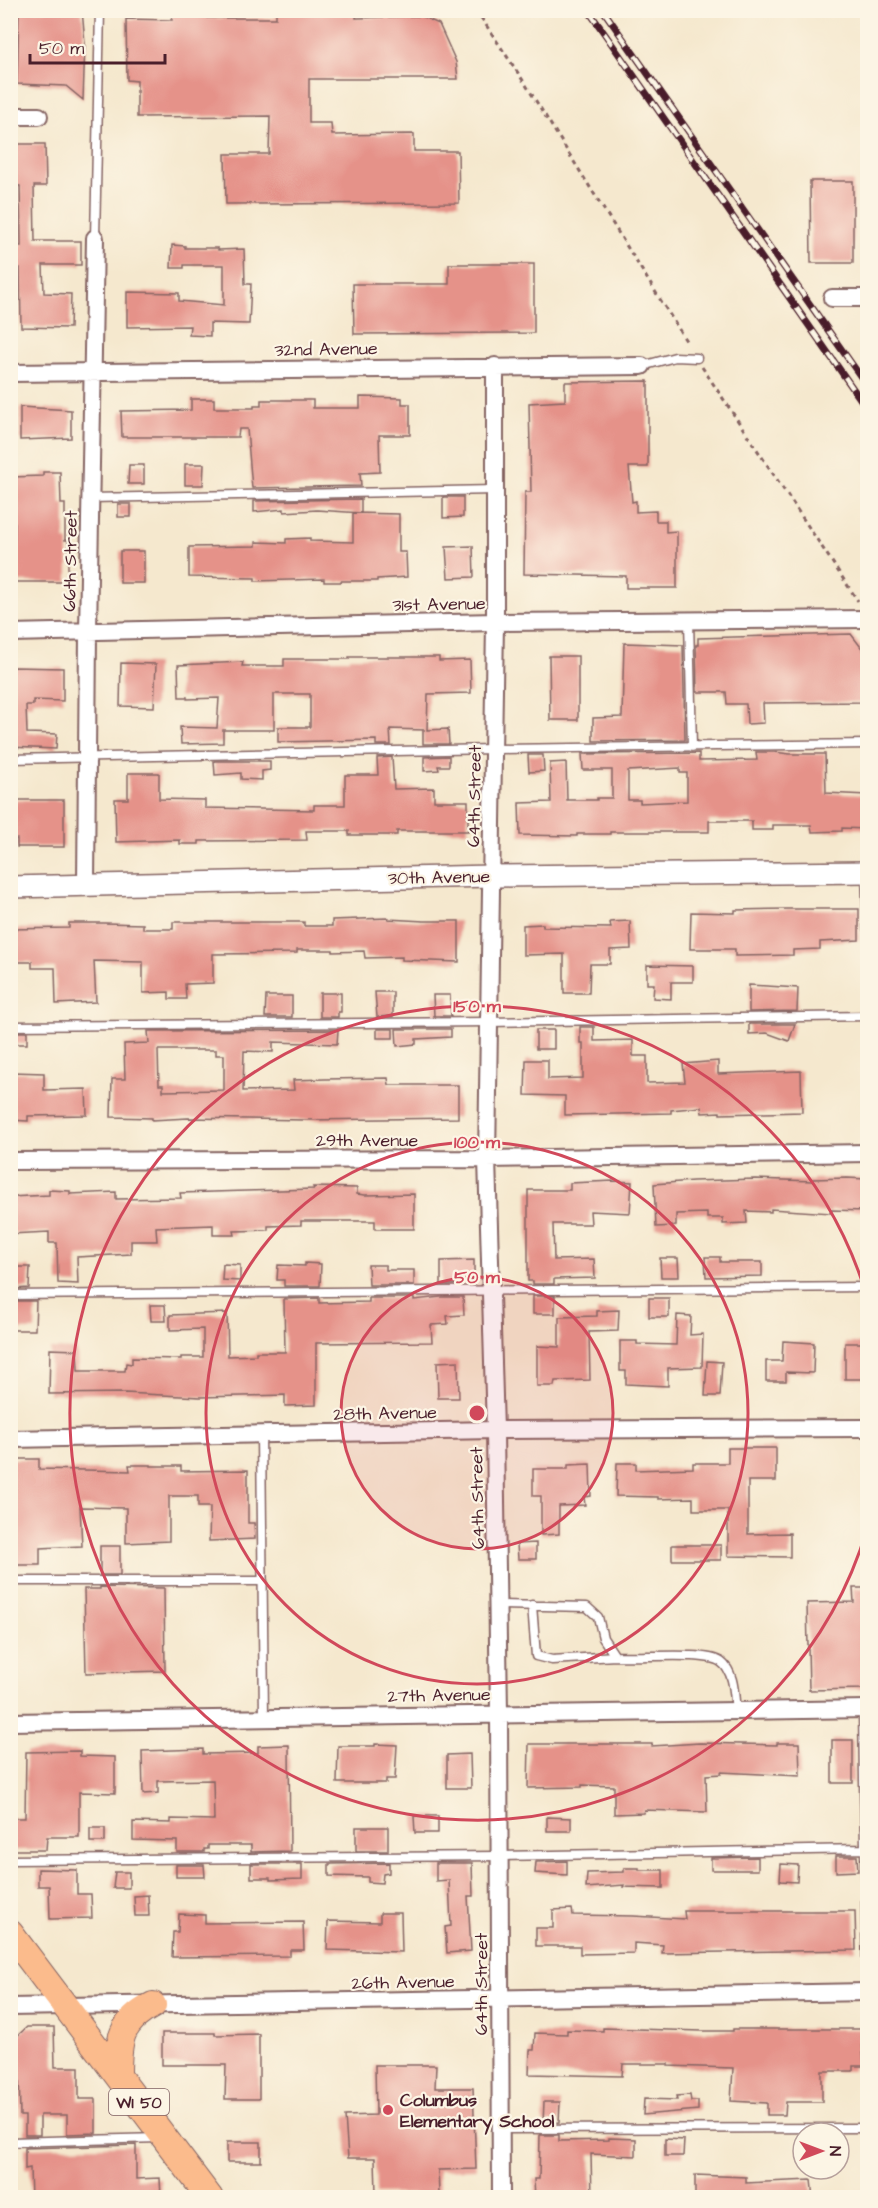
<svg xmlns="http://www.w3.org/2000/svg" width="878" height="2208" font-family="'Architects Daughter',sans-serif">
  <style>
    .building { fill: #e59289; fill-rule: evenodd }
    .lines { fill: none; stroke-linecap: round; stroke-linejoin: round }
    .service-casing { stroke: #866564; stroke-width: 11 }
    .minor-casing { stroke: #866564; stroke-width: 20 }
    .tertiary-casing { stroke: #866564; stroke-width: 24 }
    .primary-casing { stroke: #866564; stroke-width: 28 }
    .path { stroke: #866564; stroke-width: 3; stroke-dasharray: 4.5 4.5; stroke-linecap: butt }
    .service { stroke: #fff; stroke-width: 8 }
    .minor { stroke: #fff; stroke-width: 16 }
    .tertiary { stroke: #fff; stroke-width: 21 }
    .primary { stroke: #fbbb8c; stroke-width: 26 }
    .rail-casing { stroke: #4a1f2b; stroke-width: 7 }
    .rail { stroke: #fcf5e5; stroke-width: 4.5; stroke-dasharray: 14; stroke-linecap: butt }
    .ring { fill: none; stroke: #d1495b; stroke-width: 3 }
    .poi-dot { fill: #d1495b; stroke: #fcf5e5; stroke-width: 2 }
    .labels { text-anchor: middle; stroke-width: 4.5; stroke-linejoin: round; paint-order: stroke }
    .shield { fill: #fcf5e5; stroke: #7f5f63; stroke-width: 1.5 }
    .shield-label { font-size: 16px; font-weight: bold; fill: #4a1f2b }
    .street-label { font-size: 18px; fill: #4a1f2b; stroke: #fcf5e5 }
    .poi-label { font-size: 18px; font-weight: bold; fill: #4a1f2b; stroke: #fcf5e5; text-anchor: start }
    .centre { fill: #d1495b; stroke: #fcf5e5; stroke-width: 3 }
    .ring-label { font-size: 18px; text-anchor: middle; font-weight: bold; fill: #d1495b; stroke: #fcf5e5; stroke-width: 4.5; stroke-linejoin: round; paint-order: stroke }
  </style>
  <rect width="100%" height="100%" fill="#fcf5e5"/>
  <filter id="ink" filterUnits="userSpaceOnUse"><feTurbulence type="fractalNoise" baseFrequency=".0167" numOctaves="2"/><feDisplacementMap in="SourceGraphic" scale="12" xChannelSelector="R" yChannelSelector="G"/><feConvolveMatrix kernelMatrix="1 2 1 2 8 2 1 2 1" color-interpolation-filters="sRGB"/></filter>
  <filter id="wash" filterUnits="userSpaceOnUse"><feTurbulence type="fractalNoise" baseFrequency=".008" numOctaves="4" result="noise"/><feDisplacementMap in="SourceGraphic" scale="24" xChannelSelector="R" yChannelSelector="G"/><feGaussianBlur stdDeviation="1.35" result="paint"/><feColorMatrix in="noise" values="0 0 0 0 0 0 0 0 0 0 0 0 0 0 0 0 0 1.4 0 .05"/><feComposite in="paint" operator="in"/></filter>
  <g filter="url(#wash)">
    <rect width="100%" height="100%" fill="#f5e8ce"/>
    <g id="blocks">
      <path class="building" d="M19 10H82L85 43 83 100 66 86 17 84Z
        M172 10H207V18H276V10H356V18L421 16 439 24 456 62 458 79H309V123H331L332 135 414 134V151H458L459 203 226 204 225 154H269L270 116 137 117V81L127 80 126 19 172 20Z
        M10 144H45L46 186H34L35 241H81V265H43L44 293 71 294 70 328 21 327 20 268H17L16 246H21L20 186 10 185Z
        M810 181H853V263H811Z
        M172 245 185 246V248H218V250L244 249 245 284H251L249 324 210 323V336L189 335 190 326 127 327V292L179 293V301L224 305V265H184V268H171Z
        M449 264H534V333L354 334 353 284H449Z
        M648 381V467H629L632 502 636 501V512L656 511V521H666V532L677 531V588H626V576L524 574 525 492H531L529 403 565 401V382Z
        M360 397 402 398V404H410V435H379L380 472 360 473 361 486 252 488 247 429H239L238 437H122L121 411 191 410V399H214V408H254V406H261V400H313V408H360Z
        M20 407 71 410V438L20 440Z
        M185 464H204L203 485H185Z
        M129 465H144V484H128Z
        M43 472H60L61 504H65V540H68V582H13L15 523H10V477L43 476Z
        M443 497H463V517L443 518Z
        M361 499V513L317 510 284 512V509L254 512V501Z
        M118 504H131V517H118Z
        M353 513 399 514V552H406L407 577 377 579V581H341V582H324V579L255 581V578L189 577V547L256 546V542L286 543V539L310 538V541L353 542Z
        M473 546 474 577 448 578 446 547Z
        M120 551H144V583H120Z
        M851 634 867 655 866 702 763 703 764 723 747 724 746 704H727L726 692H697L696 645H698V638Z
        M624 643 683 645 685 740 593 741V718L622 717Z
        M549 656H578V720H550Z
        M349 657H439V661L470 660 471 693 428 694 427 730 448 729 449 744H423V730H425L390 729 391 745H376V740L278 742V727H310V694H274V730H223V743L181 744 180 727 217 728 219 698 187 699V697H179L178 665 243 662 242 666H284V659H349Z
        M121 663 156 664 154 707 120 706Z
        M12 667 63 668V701L33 700V705H26L27 733 57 734 56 749 10 747V697H13Z
        M756 752H774L790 754H825L826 793 867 795V829L842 828V831L812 832 811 825H773V830H752V821H709V832H610V834H577V836L520 835 519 803 551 802 550 763 566 762 567 800H597V798H612V770H583L582 754 699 753V761L757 760ZM680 768V773H687V801L640 803V800H628V771Z
        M528 755H543L544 771 529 772Z
        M449 756V766H438L439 770 424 771V757Z
        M392 757 394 789 434 788V801H468V831H397V835H349V831H306L307 840 199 841V844H180V840L116 842 115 799H128V773H159V799L205 800V808L314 810V805H345V775H378L377 758Z
        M214 761H270V770L262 771V780L241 779V773L215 775Z
        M10 800H64V847H17V839H10Z
        M787 909H859V940L820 942V949L793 950V955L735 956V949H690L691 912 735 913V910Z
        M388 918V919L424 921H459V962L402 960V957L365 958 364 951 333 952V950H297V953L213 954V983L185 984 186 999H169V992L143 993V962L94 961 96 1002 56 1004 55 968H32V962H10V929L69 928V923H104L143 924V929H173V922H304V926H332V920Z
        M630 921 631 949 610 950V964H590L589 993H564V954L523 955V925L543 924V927L611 928 610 922Z
        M647 965 693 966V982H671V999L653 998 654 984H647Z
        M749 985 798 988 797 1011 749 1012Z
        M375 992H393V1016L377 1017Z
        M320 993H341V1012H338V1017H320Z
        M433 995H450L451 1016H434Z
        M266 996H292V1017H265Z
        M749 1024H795L789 1041 767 1033 749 1034Z
        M580 1027H594V1041L633 1040V1056H647V1083L685 1082 683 1064 718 1061V1074L801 1071 802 1112 720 1114V1112L702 1113 701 1107 671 1110V1113L565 1115V1096L525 1095 526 1060H548V1079L583 1078V1043H580Z
        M377 1029H393V1038H377Z
        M396 1029H451V1037L416 1039V1044L397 1046Z
        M338 1030 337 1044 273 1042V1052L244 1051 243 1091 294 1090 293 1080 325 1079 388 1078 389 1085H458V1118L305 1120 188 1118 152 1120V1118L111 1117 112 1079H125L124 1044 149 1043 148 1031ZM158 1050H216V1055H224V1090L163 1091V1085H159Z
        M536 1030H554V1049H536Z
        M11 1032H27V1044H11Z
        M12 1072 44 1073V1090L86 1089 87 1115 28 1116V1121L10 1120Z
        M847 1178 866 1179 865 1211 831 1210V1213L771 1209V1212L746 1211 747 1223 723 1224V1218H707V1213L676 1214V1226L656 1227 654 1184 693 1181 755 1179 813 1181V1179Z
        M614 1181 632 1182 630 1213 590 1211 591 1224H553L554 1260 594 1259 595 1278 554 1279V1284H533V1281H528V1190H570V1183Z
        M313 1187 357 1188V1194L365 1195 414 1194V1229H375V1221H301V1225L268 1226V1230L234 1231 235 1235H213V1225L156 1227 157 1241H131V1254L77 1257 78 1284 58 1283 57 1243H49V1232L10 1234V1197L49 1195V1190L70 1191V1194L116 1192V1199L181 1198 180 1193 314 1189Z
        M705 1257H720V1262H762V1276L706 1277Z
        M660 1258H678L679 1277H661Z
        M474 1260V1280H462V1284L441 1285V1261Z
        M305 1263 321 1264 320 1286H284V1280H277L278 1265 305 1266Z
        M223 1264 240 1265V1281L222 1280Z
        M368 1265H386V1270H414V1285H369Z
        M14 1267H30L29 1288 13 1289Z
        M533 1296H555V1314H533Z
        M441 1297H463L464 1315 447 1316 448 1324 431 1325 432 1342 316 1343V1405L285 1406V1395L200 1397 125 1393 49 1394 50 1349 77 1350 78 1371H125L126 1363 132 1364V1358L181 1359V1357H203V1329L170 1330V1315L227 1313 228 1356 256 1355V1352H285L284 1299 319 1298V1303L369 1302V1298H414V1300Z
        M649 1298H669V1317H649Z
        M10 1301H36L35 1330H10Z
        M150 1305H165L166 1321H151Z
        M619 1310 618 1331 589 1332 590 1380 555 1381 554 1386H537V1346L559 1347V1317L597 1316V1311Z
        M677 1315 691 1316 690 1335 703 1334 702 1367 668 1368V1386L626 1384V1371H620V1341H637V1344L676 1345Z
        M783 1341 814 1343 813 1373 786 1372V1381H766V1361H782Z
        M845 1343H865V1379H845Z
        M458 1361 459 1398H438L437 1362Z
        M707 1361 722 1362 720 1396H705Z
        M728 1448H776V1481H748V1534L790 1533V1557L728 1556V1510H693V1498L658 1499V1497L616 1496 617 1463H636V1470L693 1468V1463H728Z
        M10 1459H39V1469L130 1471 129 1465H151V1466H181V1471L248 1470V1523H254L255 1539 209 1541 210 1507H198V1496H169V1541L126 1543V1508L80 1507 82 1546 40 1548V1565H10Z
        M590 1464 591 1496 584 1497 585 1505 559 1506V1534L541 1535V1496H533V1469H568V1465Z
        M536 1543V1559H518L517 1544Z
        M672 1545H721V1560H672Z
        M100 1546H120V1575H100Z
        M100 1587 164 1588 165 1671 86 1673 84 1589H100Z
        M853 1588H867V1689L809 1690 807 1603 854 1602Z
        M832 1740H853V1783H832Z
        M700 1743 777 1745V1743H799L800 1776 721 1772V1774L706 1775 707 1812 644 1810 643 1813 614 1814V1786L582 1785V1787L528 1788 529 1744H652V1746Z
        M375 1744 397 1745 395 1779H386V1783H337L338 1746H375Z
        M289 1745 290 1851 251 1852V1845H208V1849H204V1852H177V1841L133 1840V1822L171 1823V1819L214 1820 213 1780 158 1781V1793L143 1794 142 1751 203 1749V1754L258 1753V1746Z
        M80 1751V1756L115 1757V1793L79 1792V1837H47L46 1850H10V1818H25L26 1752Z
        M470 1754 471 1788H447V1755Z
        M414 1816H438V1833H415Z
        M547 1817 571 1818V1831H547Z
        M356 1827H388V1851H356Z
        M90 1828H105V1842H90Z
        M836 1856H857L858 1871 836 1872Z
        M758 1857V1870H711V1858Z
        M567 1861V1875L535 1873 536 1862Z
        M389 1863V1873L383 1874 382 1883 368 1882V1877L329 1876V1864Z
        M436 1863H472L473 1896H468L471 1951 447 1953 445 1927 451 1926 449 1880 436 1881Z
        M251 1864H302V1879L270 1880V1878H251Z
        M781 1864 798 1865 797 1882 780 1881Z
        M176 1865H204L205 1877H176Z
        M624 1868H639V1870H663V1888L623 1887 624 1885 586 1888 587 1873 624 1872Z
        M38 1869 77 1870V1894H91L92 1918 50 1919 49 1886H38Z
        M115 1872H129V1888H113Z
        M148 1895 149 1916H135L134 1896Z
        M572 1909 573 1915 633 1916 685 1919 684 1911H855L856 1950 662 1953 663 1945 634 1943V1953L580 1954V1946H536V1928H553V1910Z
        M380 1913H401L402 1952 327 1950 328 1921 380 1922Z
        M179 1914 205 1915V1923L303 1922 304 1950H290V1956L172 1957 173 1932H178Z
        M27 2027H54L55 2067H79V2099H96V2133L67 2134V2115H40V2135H25V2116H20L19 2066H15V2038Z
        M603 2028 702 2031H733V2029H861L864 2066H853V2071H822V2102H786L785 2115H767V2103L731 2101 733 2068 668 2066V2064H623L622 2076 529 2074 530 2050H534L535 2033 567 2034V2030L603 2031Z
        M162 2033H215V2035L259 2034V2099H225L226 2065H162Z
        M375 2065H436L435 2088H473L476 2169 438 2170 439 2194H376L375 2158H348L345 2116 376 2115Z
        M690 2095 691 2101H698V2110L643 2115 644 2099 677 2100 676 2096Z
        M544 2102H560L559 2122 543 2123Z
        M540 2135H559V2141L609 2140V2138L636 2139V2156L591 2154 592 2198H535L534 2179H539Z
        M665 2139 684 2140 683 2156H665Z
        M227 2142H261V2162H227Z
        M136 2145V2179L160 2178 161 2198H31L30 2168 25 2169V2148Z
        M695 2175 746 2177V2183L811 2180 813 2198H695Z"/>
    </g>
  </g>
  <g filter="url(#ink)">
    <use href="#blocks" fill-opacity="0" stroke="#866564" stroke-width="1.5"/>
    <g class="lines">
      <defs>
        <path id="service" d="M95 238 100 10
          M642 366 675 357 697 358
          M91 498 495 490
          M689 620 692 747
          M10 759 494 749 868 744
          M866 873 868 930
          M10 1026 490 1022 868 1016
          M10 1295 868 1287
          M261 1434 264 1717
          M10 1581H263
          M498 1605 587 1607 598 1617 603 1638 615 1656C638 1658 706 1651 721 1662 735 1672 734 1696 736 1711
          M532 1605 536 1656 552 1660 615 1656
          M863 1709 868 2054
          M10 1860 500 1856 864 1849
          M501 2129 868 2128
          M10 2142 160 2138"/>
        <path id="minor" d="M10 116H39
          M832 298H868
          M495 366V622L487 1159 495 1430 499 1713 501 2198
          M10 373 642 366
          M10 633 495 622 868 619
          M86 885 88 632 95 238
          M10 1161 487 1159 868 1153
          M10 1439 495 1430 868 1428
          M10 1722 868 1709
          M10 2007 868 1992"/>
        <path id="tertiary" d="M10 887 492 876 868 872"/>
        <path id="primary" d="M10 1933 210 2198
          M118 2074C118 2040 120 2022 153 2005"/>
      </defs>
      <use href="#service" class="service-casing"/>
      <use href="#minor" class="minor-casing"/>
      <use href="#tertiary" class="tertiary-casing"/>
      <use href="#primary" class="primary-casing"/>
      <path class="path" d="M476 10 526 85 688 344
        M702 367 858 601"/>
      <use href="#service" class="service"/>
      <use href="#minor" class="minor"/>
      <use href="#tertiary" class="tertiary"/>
      <use href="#primary" class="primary"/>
      <defs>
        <path id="rail" d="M588 10 868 410
          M603 10 868 387"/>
      </defs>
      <use href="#rail" class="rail-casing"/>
      <use href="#rail" class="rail"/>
    </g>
  </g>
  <circle cx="477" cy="1413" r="136" fill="#d1495b" fill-opacity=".12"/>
  <g class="ring">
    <circle cx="477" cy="1413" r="136"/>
    <circle cx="477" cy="1413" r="271"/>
    <path d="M867 1529A407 407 0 1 1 867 1297"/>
  </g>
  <circle class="poi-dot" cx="388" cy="2110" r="6"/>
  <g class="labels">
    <rect class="shield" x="109" y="2089" width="60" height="26" rx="4.5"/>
    <g class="shield-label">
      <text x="139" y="2108">WI 50</text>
    </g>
    <g class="street-label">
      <text transform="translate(326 349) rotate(-1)" y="6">32nd Avenue</text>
      <text transform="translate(70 561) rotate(-89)" y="6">66th Street</text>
      <text transform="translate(439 604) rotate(-1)" y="6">31st Avenue</text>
      <text transform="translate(474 796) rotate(-89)" y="6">64th Street</text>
      <text transform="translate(439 877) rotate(-1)" y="6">30th Avenue</text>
      <text x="367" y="1146">29th Avenue</text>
      <text transform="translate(385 1413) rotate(-1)" y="6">28th Avenue</text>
      <text transform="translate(477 1498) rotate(-91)" y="6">64th Street</text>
      <text transform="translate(439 1695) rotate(-1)" y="6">27th Avenue</text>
      <text transform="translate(403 1982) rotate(-1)" y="6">26th Avenue</text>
      <text transform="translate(481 1984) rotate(-90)" y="6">64th Street</text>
    </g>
    <g class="poi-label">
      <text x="400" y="2106">Columbus<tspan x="400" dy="21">Elementary School</tspan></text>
    </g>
  </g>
  <circle cx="477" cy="1413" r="9" class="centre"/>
  <g class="ring-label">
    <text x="477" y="1012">150 m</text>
    <text x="477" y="1148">100 m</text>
    <text x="477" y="1283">50 m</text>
  </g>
  <rect width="878" height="2208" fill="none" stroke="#fcf5e5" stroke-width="36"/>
  <g transform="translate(821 2151) rotate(90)"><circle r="28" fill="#fcf5e5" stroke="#b59f9b" stroke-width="1.5"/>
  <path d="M0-4.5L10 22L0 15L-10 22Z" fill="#d1495b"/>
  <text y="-9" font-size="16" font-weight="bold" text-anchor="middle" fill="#4a1f2b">N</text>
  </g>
  <path d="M30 54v9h135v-9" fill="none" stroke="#4a1f2b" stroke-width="3"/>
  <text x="39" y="54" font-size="18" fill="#4a1f2b" stroke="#fcf5e5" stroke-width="4.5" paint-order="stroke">50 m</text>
</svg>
